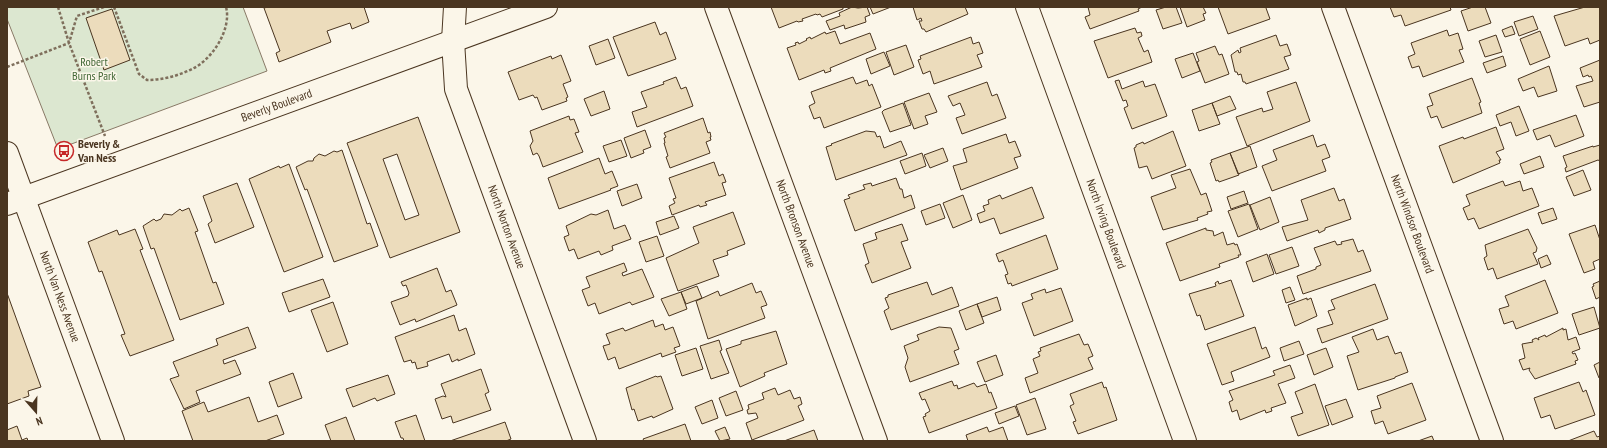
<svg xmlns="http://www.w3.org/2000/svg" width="1607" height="448" font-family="'PT Sans Narrow',sans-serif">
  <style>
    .green { fill: #dce7d0; stroke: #887966 }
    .building { fill: #ecdcbc; stroke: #4a3520; fill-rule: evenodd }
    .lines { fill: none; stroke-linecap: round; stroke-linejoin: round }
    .minor-casing { stroke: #4a3520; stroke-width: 24 }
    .tertiary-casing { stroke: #4a3520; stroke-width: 24 }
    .secondary-casing { stroke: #4a3520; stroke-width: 24 }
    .path { stroke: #7f6f5c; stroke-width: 2.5; stroke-dasharray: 3 2; stroke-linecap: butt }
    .minor { stroke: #fbf6e9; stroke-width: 22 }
    .tertiary { stroke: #fbf6e9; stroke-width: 22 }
    .secondary { stroke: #fbf6e9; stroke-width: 22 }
    .labels { text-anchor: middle; stroke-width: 3; stroke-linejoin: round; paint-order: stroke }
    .park-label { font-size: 12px; fill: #436837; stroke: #fbf6e9 }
    .street-label { font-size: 12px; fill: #4a3520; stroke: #fbf6e9 }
    .poi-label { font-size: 12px; font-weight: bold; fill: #4a3520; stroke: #fbf6e9; text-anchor: start }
  </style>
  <rect width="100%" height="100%" fill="#fbf6e9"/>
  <path class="green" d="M7 7H243L267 71 58 149 7 19Z"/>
  <path class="building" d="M268 7H364L369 22 352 29 350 23 327 31 331 42 279 62 276 53 280 51 264 8Z
    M771 7H843V9L822 17 820 14 817 15 816 14 802 19 803 21 798 22 797 21 779 28Z
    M852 7 858 8 867 7 870 15 865 17 866 22 845 29 844 25 830 30 826 21 840 16 839 13Z
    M870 7H891L873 14Z
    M913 7H965L968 14 926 32 924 29H922L919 21H922L921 18 917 20Z
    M1088 7H1142L1138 9 1139 11 1090 29 1085 17 1090 15Z
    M1166 7H1176L1182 23 1163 29 1156 10Z
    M1180 7H1203L1206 13 1203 14 1205 20 1187 27Z
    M1218 7H1267L1266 8 1270 19 1228 34Z
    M1390 7H1450L1451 10 1405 26 1401 15 1394 17Z
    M1473 7H1485L1491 23 1468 31 1461 11Z
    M1585 7H1600V40L1590 44 1588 38 1565 46 1554 16Z
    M112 9 130 60 104 70 86 18Z
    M1533 16 1538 29 1519 36 1514 22Z
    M655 22 660 35 666 32 676 59 628 76 613 37Z
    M1512 26 1515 34 1505 37 1502 30Z
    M1135 28 1137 33 1141 32 1142 36 1138 38 1144 52 1148 50 1152 62 1108 78 1094 41Z
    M1447 30 1449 36 1458 33 1463 49 1459 50 1464 62 1423 77 1419 66 1412 68 1408 57 1415 54 1411 43Z
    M835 31 840 44 870 33 876 49 830 68 831 71 825 73 824 70 799 80 787 48 796 45 795 43 798 42 799 44 807 40 806 39 810 37 811 39 825 32 826 34Z
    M1540 31 1550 57 1530 65 1520 39Z
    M1276 35 1280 46 1287 44 1291 55 1284 57 1289 69 1246 84 1245 82H1243L1241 74 1238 75 1237 72H1235L1231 55 1238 50 1239 53 1241 52 1240 48Z
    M1496 35 1502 52 1485 57 1479 41Z
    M971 37 973 44 979 42 983 53 977 55 982 67 934 84 930 71 923 74 918 60 921 59 920 56Z
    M608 39 615 58 596 65 589 46Z
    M906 45 914 67 894 75 886 52Z
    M1215 46 1219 55 1222 54 1229 74 1205 83 1197 62 1199 61 1196 53Z
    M884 52 890 66 871 74 866 59Z
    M1193 53 1200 71 1182 78 1175 59Z
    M561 55 571 81 563 84 568 97 566 98 567 101 542 110 537 97 535 98 533 95 519 100 508 72 551 56 552 59Z
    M1503 56 1506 66 1487 73 1483 63Z
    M1600 60V102L1584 107 1576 86 1593 81 1591 76 1589 77 1588 75 1583 77 1580 68Z
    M1549 66 1557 91 1538 97 1534 87 1523 91 1518 79Z
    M676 77 681 89 686 87 693 106 637 127 632 112 647 107 641 92 664 84 663 82Z
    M853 77 856 84 867 80 869 86 872 84 881 107 824 128 820 117 814 119 809 106 815 103 811 92Z
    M1472 78 1481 102 1479 103 1482 113 1442 128 1437 116 1431 118 1427 107 1433 105 1429 94Z
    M1119 80 1122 89 1143 81 1145 87 1155 84 1167 116 1132 129 1124 108 1128 106 1126 100 1123 101 1115 81Z
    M987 82 992 96 997 94 1006 118 962 134 956 118 965 115 960 103 953 106 948 96Z
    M1296 82 1310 121 1247 146 1236 117 1262 108 1263 112 1273 109 1267 92Z
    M604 91 610 109 591 116 584 99Z
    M929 93 937 112 925 116 928 124 914 129 904 102Z
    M1230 96 1236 109 1217 116 1212 103Z
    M903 103 911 125 890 132 882 112 884 110Z
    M1212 103 1220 124 1199 131 1192 110Z
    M1519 106 1529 131 1516 136 1511 122 1500 126 1496 115Z
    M1576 115 1584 136 1555 147 1550 135 1537 140 1533 130Z
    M569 116 570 120 574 119 579 132 575 133 583 152 543 167 539 156 537 153 533 155 530 146 533 141 530 131Z
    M418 117 460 232 390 258 347 143ZM397 154 419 215 405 220 383 159Z
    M703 118 708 133 710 132 711 137H710L711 140 706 142 710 153 670 168 666 157 668 156 664 143H665L664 138 666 137 664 133Z
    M1496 127 1504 149 1496 152 1501 160H1499L1500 163 1453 183 1439 146 1463 137 1464 139Z
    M645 130 651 147 643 150 644 153 631 158 624 138Z
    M866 131 875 132 877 137 880 136 884 148 901 141 907 155 836 180 826 147 832 145 831 144Z
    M1173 131 1186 166 1152 179 1147 166 1139 168 1134 148 1136 147V145L1143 142 1144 144Z
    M1006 134 1009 143 1015 141 1021 156 1014 158 1018 168 961 190 953 166 967 162 963 149Z
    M1313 135 1317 147 1325 144 1330 157 1322 160 1326 171 1272 191 1262 166 1277 160 1273 150Z
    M621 140 627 156 609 162 603 146Z
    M1600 145V161L1598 160 1566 172 1565 168 1567 167 1563 156 1593 146V147Z
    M1250 146 1257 167 1238 174 1230 153Z
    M943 148 948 161 930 168 924 155Z
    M342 150 367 224 370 223 378 246 334 262 307 189 305 190 296 167 308 161H313L314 158 319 154 325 156 334 151 337 152Z
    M922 153 926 166 905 174 900 161Z
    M1230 153 1239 175 1219 182 1218 180 1216 181 1210 163 1212 162 1211 160Z
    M1540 156 1544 167 1524 174 1520 164Z
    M599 158 605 174 612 171 618 186 610 189 611 190 559 209 548 178Z
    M714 162 719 176 723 174 726 182 722 183 726 195 705 202 707 205 700 207 699 205 672 215 669 206 675 203 673 199 676 198 669 178Z
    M289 164 323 257 284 272 249 179 279 166 280 168Z
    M1190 169 1201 195 1206 193 1212 211 1207 212 1208 214 1197 218 1198 220 1163 230 1151 197 1176 188 1171 175Z
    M1583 170 1591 190 1574 196 1566 177Z
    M896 178 900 189H902L904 198 911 195 915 208 855 231 844 200 850 198 848 195 865 189 863 185 871 183 872 186Z
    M1503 181 1505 186 1520 181 1523 191 1532 188 1539 206 1479 229 1474 218 1468 220 1463 208 1470 205 1466 195Z
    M237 183 254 227 215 243 208 224 212 221 203 196Z
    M637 184 642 198 622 206 617 191Z
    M1032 187 1044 218 1000 234 994 218 980 223 977 214 985 211 983 206 989 204 988 200 1000 195 1002 199Z
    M1334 188 1339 201 1344 199 1351 219 1325 228V230L1319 233 1318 230 1287 241 1282 227 1308 220 1301 200Z
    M1244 191 1248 203 1231 209 1227 197Z
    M963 195 972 220 953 228 943 203Z
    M1270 197 1279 222 1260 230 1250 205Z
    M940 204 945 218 926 225 921 211Z
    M1249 204 1258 229 1238 237 1228 211Z
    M189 208 198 231 195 232 213 283 216 282 224 304 180 320 154 248 151 249 143 226 154 219 156 221 161 219 164 214 172 215 180 209 182 211Z
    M1553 208 1557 219 1542 224 1538 213Z
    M608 210 614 229 625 225 631 239 612 246 613 250 601 255 599 251 578 259 574 249 569 251 564 237 569 235 566 226 591 214 596 215Z
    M733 212 745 244 727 251 728 255 713 260 719 276 678 291 666 258 699 243 693 227Z
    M674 216 679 228 660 235 656 222Z
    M902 224 908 240 901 242 911 268 872 283 865 265 869 263 863 244 877 239 875 233Z
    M1595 225 1600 240V259L1593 262 1595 269 1584 273 1569 234Z
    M1206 228V230L1213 231 1214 236 1223 232 1227 245 1234 243 1235 245 1237 244 1241 255H1238L1239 257 1219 264 1220 267 1180 281 1166 243Z
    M135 229 143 249 140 250 174 340 130 356 121 335 125 334 102 271 99 272 88 242 117 230 119 235Z
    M1528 229 1537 248 1536 252 1533 253 1538 264 1497 279 1493 268 1488 270 1484 258 1487 256 1485 245Z
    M1046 235 1058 269 1012 286 1011 283 1008 284 1005 275 1008 274 1003 260 999 262 996 254Z
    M657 236 664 256 646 262 639 242Z
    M1353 239 1358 252 1363 250 1371 271 1303 294 1297 276 1316 269V267L1321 265 1314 248 1335 241 1337 245 1342 244 1341 242Z
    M1292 247 1299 266 1276 274 1269 255Z
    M1267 254 1274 274 1253 282 1246 262Z
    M1547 255 1551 264 1541 268 1538 259Z
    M624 263 627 271 622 273 623 276 642 269 654 297 632 305 630 302 599 314 595 303 588 306 582 290 590 287 586 277Z
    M437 268 446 292 451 290 457 305 416 322 415 319 400 325 391 302 408 296 409 293 406 285 403 286 401 282Z
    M323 279 330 297 289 312 282 293Z
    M1231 280 1244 316 1205 330 1200 315 1197 316 1189 294 1216 286 1215 283 1218 281 1219 284Z
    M1545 280 1558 313 1516 329 1513 321 1504 324 1499 309 1509 306 1505 296Z
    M1600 281V297L1596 299 1592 287 1594 286 1593 284Z
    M927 282 932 295 952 287 959 306 891 330 884 311 889 308 885 298 888 297V295Z
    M752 283 756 293 761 291 767 305 761 307 765 318 708 339 696 301 718 291 720 296Z
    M1375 284 1388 319 1322 343 1317 329 1333 324 1328 311 1335 309 1331 300Z
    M697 286 702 298 686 304 681 292Z
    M1290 287 1295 300 1286 303 1282 290Z
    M1061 288 1073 321 1034 336 1022 303 1033 299 1031 294 1045 289 1046 293Z
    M681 292 687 309 669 316 661 299Z
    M7 293 41 387 28 391 29 396 7 404Z
    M997 297 1001 310 982 317 977 304Z
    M1307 298V300L1311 298 1317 316 1295 326 1288 305Z
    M333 302 348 344 327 352 311 310Z
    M977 304 984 323 966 330 959 311Z
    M1594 307 1600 328 1579 335 1572 314Z
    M454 315 459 331 466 328 475 354 458 361V359L452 362 449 354 427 362 428 366 417 369 415 362 412 363 411 360 404 362 395 337Z
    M653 320 655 327 663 324 665 330 673 327 680 346 674 348 676 352 662 357 661 353 619 369 615 357 608 360 603 346 610 344 606 334 623 328 625 331Z
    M248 327 256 348 223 360 224 364 235 360 241 374 196 391 200 402 184 409 170 379 179 376 173 362 218 345 216 339Z
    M939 327 951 328 959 349 954 351 959 364 910 382 905 367 908 358 904 346 919 340 917 335Z
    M1255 327 1262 349 1266 347 1270 357 1231 372 1234 381 1222 385 1207 344Z
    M1563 328V330L1566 329 1568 340 1576 337 1580 349 1572 352 1573 354 1575 353 1578 360 1575 361 1576 364 1535 379 1529 370 1530 368 1523 370 1519 360 1525 358 1522 344 1533 342 1532 340 1536 338 1539 340 1538 338 1545 335 1546 337Z
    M1373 329 1377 340 1388 336 1395 354 1401 352 1408 372 1395 377V378L1358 390 1347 356 1359 352 1352 337Z
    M776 331 787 364 764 373 765 376 740 387 726 349 741 344V341Z
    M1079 334 1084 345 1088 344 1093 356 1088 358 1093 369 1030 393 1025 378 1038 373 1033 359 1040 356 1038 352 1041 351 1040 348Z
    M719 340 722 350 720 351 729 373 711 379 700 346Z
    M1299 341 1304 354 1284 361 1280 348Z
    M696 348 703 369 682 376 675 355Z
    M1326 348 1333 367 1314 375 1307 355Z
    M996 355 1003 375 985 382 977 362Z
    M1600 362V378H1599L1594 365Z
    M1290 365 1295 378 1278 384 1286 403 1271 408 1272 411 1266 413 1265 410 1240 420 1237 410 1232 412 1229 402 1233 400 1229 391 1275 375 1273 371Z
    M481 369 489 392 485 394 491 410 453 423 451 416 442 419 435 399 443 396 446 397 441 384Z
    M293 373 302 398 278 407 269 382Z
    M388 375 395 394 377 401 375 398 353 407 346 389Z
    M656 376 657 377 661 376 673 409 653 418 652 416 638 421 634 409 632 410 626 388Z
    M952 381 954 386 957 385 958 389 974 383 977 387 986 384 989 393 991 392 997 408 929 433 923 417 926 416 925 414 930 411 925 399 922 400 919 393Z
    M1102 382 1104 388 1106 387 1117 420 1078 434 1073 422 1076 421 1070 406 1074 404 1070 394Z
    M1579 382 1583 392 1586 390 1595 415 1555 429 1550 415 1541 418 1534 398Z
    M1412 383 1426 420 1388 434 1383 421 1375 424 1371 411 1381 408 1377 396Z
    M1315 384 1329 425 1298 436 1291 417 1303 413 1295 392Z
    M775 388 778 395 790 390 794 399 800 397 802 404 798 406 804 420 752 440 746 423 758 418 756 413 748 414 747 410 749 409 748 405 764 399 762 393Z
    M736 391 743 410 726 416 719 398Z
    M249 397 258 422 277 415 284 434 265 441H193L182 411 204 402 208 412Z
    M1035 398 1046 429 1027 435 1016 405Z
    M1346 399 1353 417 1332 425 1325 406Z
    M712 400 718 418 702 424 695 407Z
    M1015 406 1019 416 999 424 995 413Z
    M416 415 425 441H404L403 438H401L395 422Z
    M346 417 355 441H331L325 425Z
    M505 422 511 439 506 441H450Z
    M685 424 691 441H644L643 439Z
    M17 426 22 440 27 438 28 441H7V430Z
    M725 427 730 439 720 441 715 431Z
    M987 427 989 432 1003 427 1008 441H968L966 435Z
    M814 430 818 441H784Z
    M1594 431 1597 437 1600 436V441H1568Z
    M1432 436 1434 441H1418Z"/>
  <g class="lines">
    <defs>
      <g id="minor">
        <path id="s1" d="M455 7 453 41 456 89 585 441"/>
        <path id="s2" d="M716 7 876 441"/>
        <path id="s3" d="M1027 7 1185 441"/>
        <path id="s4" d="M1333 7 1492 441"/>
      </g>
      <g id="tertiary">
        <path id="s5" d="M7 153 113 441"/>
      </g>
      <g id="secondary">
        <path id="s6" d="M7 204 546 7"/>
      </g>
    </defs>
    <use href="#minor" class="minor-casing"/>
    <use href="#tertiary" class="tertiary-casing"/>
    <use href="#secondary" class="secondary-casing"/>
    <path class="path" d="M58 7 69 43 105 136
      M114 7 139 74 147 80C162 80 178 76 192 69 212 60 232 29 226 7
      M7 67 69 43 77 16 104 7"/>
    <use href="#minor" class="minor"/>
    <use href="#tertiary" class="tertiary"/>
    <use href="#secondary" class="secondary"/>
  </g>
  <defs>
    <symbol id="bus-ring" viewBox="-11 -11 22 22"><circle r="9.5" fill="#fbf6e9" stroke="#c62828" stroke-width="1.5"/><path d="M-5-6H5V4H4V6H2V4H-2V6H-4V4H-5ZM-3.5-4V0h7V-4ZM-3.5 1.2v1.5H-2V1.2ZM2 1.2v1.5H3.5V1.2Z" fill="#c62828"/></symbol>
  </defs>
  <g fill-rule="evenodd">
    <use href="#bus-ring" x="53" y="140" width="22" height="22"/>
  </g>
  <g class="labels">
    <g class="park-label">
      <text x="94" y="66">Robert<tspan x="94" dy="14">Burns Park</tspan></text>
    </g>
    <g class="street-label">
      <text dy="4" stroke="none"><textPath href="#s6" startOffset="287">Beverly Boulevard</textPath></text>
      <text dy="4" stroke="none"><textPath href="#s2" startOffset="231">North Bronson Avenue</textPath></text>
      <text dy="4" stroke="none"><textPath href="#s3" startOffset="231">North Irving Boulevard</textPath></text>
      <text dy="4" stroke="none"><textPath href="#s4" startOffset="231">North Windsor Boulevard</textPath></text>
      <text dy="4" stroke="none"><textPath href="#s1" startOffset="229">North Norton Avenue</textPath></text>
      <text dy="4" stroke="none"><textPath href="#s5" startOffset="153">North Van Ness Avenue</textPath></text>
    </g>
    <g class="poi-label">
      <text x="78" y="148">Beverly &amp;<tspan x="78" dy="14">Van Ness</tspan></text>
    </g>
  </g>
  <rect width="1607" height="448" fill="none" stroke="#4a3520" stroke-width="16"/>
  <g transform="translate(36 412) rotate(160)" stroke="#fbf6e9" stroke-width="3" paint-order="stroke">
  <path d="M0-3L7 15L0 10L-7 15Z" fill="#4a3520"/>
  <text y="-6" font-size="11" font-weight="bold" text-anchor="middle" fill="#4a3520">N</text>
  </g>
</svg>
